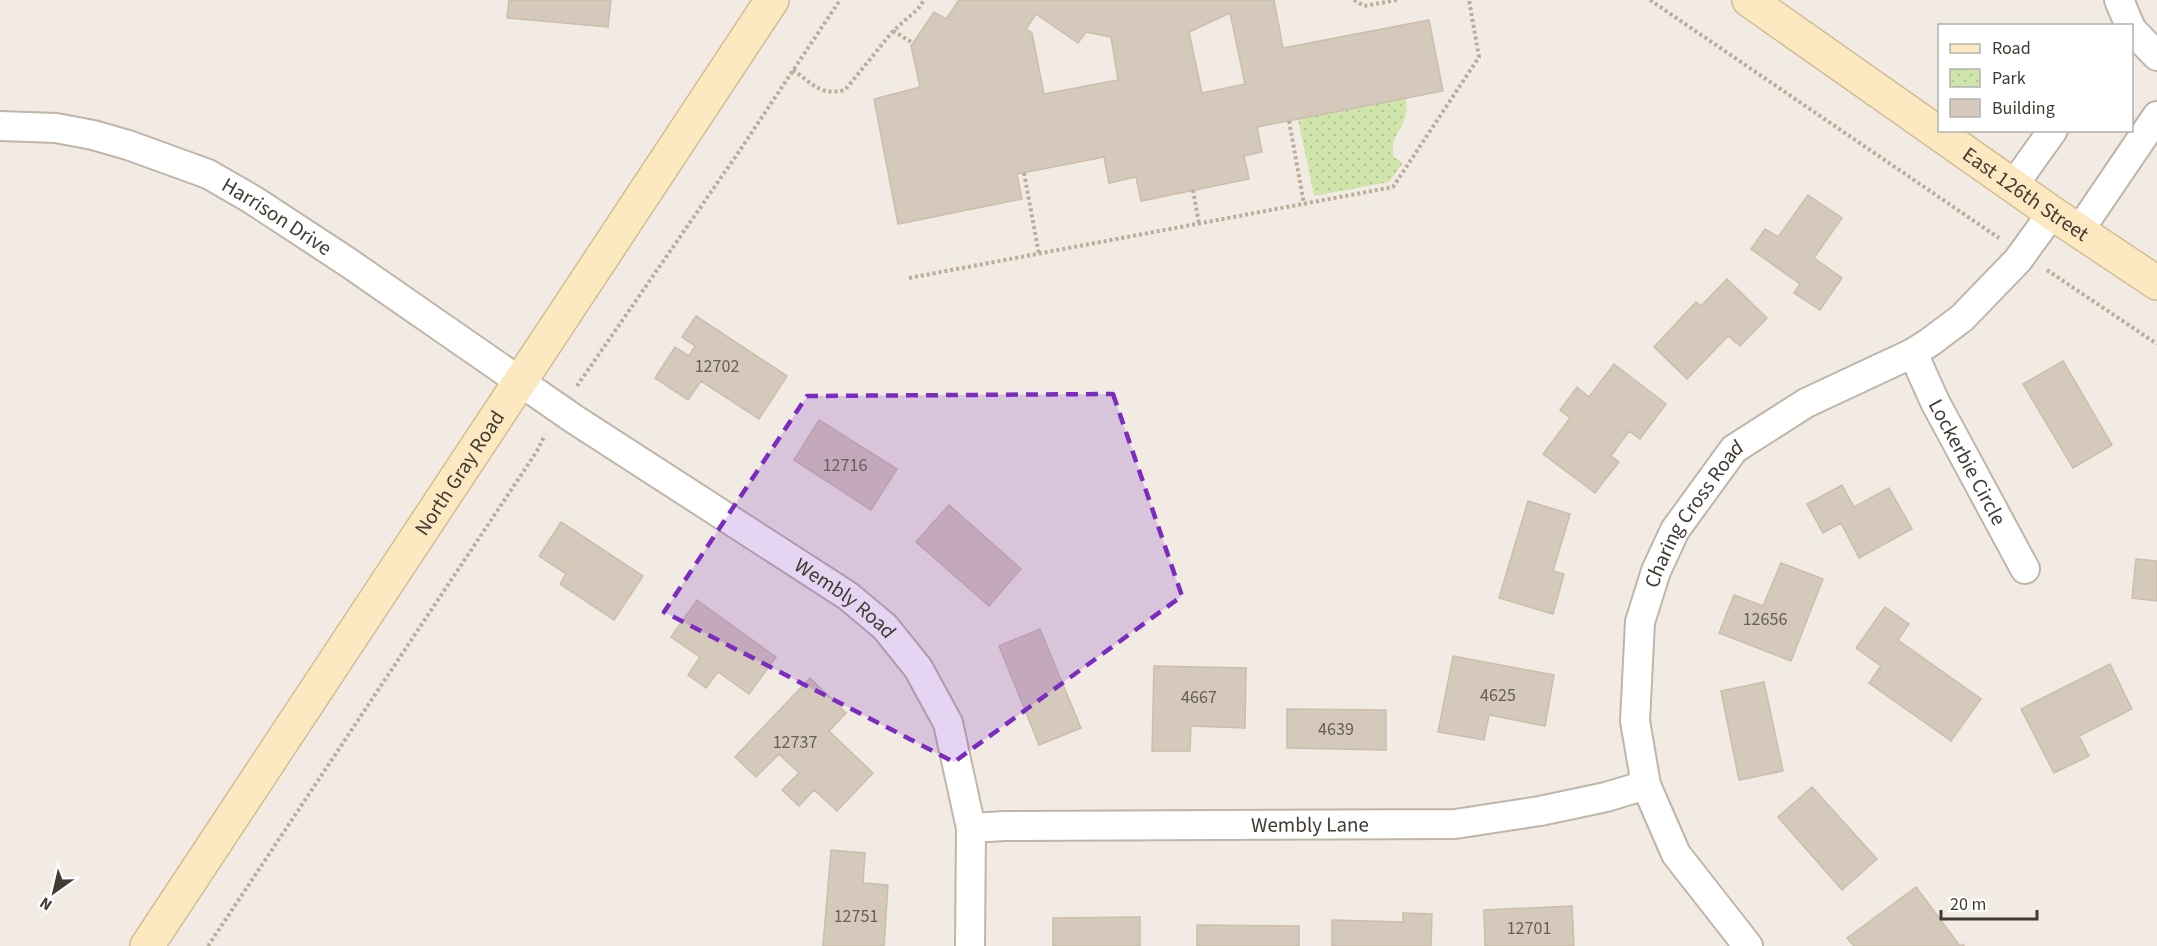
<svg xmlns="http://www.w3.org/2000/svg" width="2157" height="946" font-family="'Source Sans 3',sans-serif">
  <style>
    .park { fill: url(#park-dots) }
    .building { fill: #d5c9bb; stroke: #ccbdac; stroke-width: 1.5; fill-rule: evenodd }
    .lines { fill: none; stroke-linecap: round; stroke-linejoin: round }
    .street-casing { stroke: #bfb5a9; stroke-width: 32 }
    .secondary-casing { stroke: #d3bd95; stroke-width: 36 }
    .path { stroke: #bdac97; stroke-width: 4; stroke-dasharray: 3 3; stroke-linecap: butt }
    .street { stroke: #fff; stroke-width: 28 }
    .secondary { stroke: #fde9c1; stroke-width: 33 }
    .marked { fill: #7b2cbf; fill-opacity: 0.2; stroke: #7b2cbf; stroke-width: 4.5; stroke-dasharray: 12 8; stroke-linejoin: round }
    .labels { text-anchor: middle; stroke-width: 6; stroke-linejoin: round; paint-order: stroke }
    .number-label { font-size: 18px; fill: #675e55 }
    .street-label { font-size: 21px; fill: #423b33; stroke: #fff }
  </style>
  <defs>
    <pattern id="park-dots" width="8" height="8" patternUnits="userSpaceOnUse" patternTransform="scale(1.5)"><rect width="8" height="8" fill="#d0e5ac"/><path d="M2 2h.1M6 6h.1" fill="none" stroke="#b4c594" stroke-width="1.8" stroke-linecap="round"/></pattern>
  </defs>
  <rect width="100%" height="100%" fill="#f1ebe3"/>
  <path class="park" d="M1406 98C1406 103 1407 109 1406 114 1403 132 1389 135 1394 157L1403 163 1389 182 1314 196 1298 119Z"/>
  <path class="building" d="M509 0H611L608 27 507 18Z
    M959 0H1274L1283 48 1429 20 1443 91 1257 127 1262 152 1244 156 1249 179 1141 201 1136 177 1109 183 1104 157 1017 174 1022 199 898 224 874 99 920 87 911 46 934 12 946 19ZM1230 13 1245 84 1202 93 1189 32ZM1036 14 1078 43 1086 32 1111 37 1118 80 1044 94 1032 33 1026 29Z
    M1808 195 1842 218 1814 258 1842 278 1820 310 1794 293 1800 284 1751 249 1765 229 1778 237Z
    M1727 279 1767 318 1740 346 1728 336 1687 379 1654 347 1696 302 1701 306Z
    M696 316 787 376 759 419 701 381 688 400 655 378 675 347 689 356 695 346 682 337Z
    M2063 361 2112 445 2073 468 2023 384Z
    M1614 364 1666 404 1640 439 1629 431 1611 456 1619 462 1595 493 1543 454 1570 418 1560 410 1577 387 1589 397Z
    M819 420 897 469 871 510 794 460Z
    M1842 485 1854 507 1889 488 1912 529 1859 558 1841 523 1823 533 1807 504Z
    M1528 501 1570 514 1553 571 1564 574 1553 614 1499 598Z
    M949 505 1021 569 989 606 916 542Z
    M561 522 643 576 614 620 560 584 566 574 539 556Z
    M2136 559 2157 561V601L2132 598Z
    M1781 563 1823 579 1791 661 1719 633 1734 595 1763 606Z
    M697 600 776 657 749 694 718 672 706 688 688 675 700 657 671 637Z
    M1885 607 1909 624 1898 640 1981 699 1951 741 1869 683 1881 666 1856 648Z
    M1040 629 1081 728 1039 745 999 646Z
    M1453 656 1554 675 1545 726 1489 715 1484 740 1438 732Z
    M2110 664 2132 709 2079 736 2089 756 2054 773 2021 709Z
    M1154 666 1246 668 1245 728 1191 726 1190 751H1152Z
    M810 678 846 713 829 731 873 773 837 811 814 790 799 806 782 790 799 773 779 754 756 777 735 757Z
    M1764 682 1783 771 1739 780 1721 691Z
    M1287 709 1386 710V750L1287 748Z
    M1812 787 1877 859 1842 890 1778 817Z
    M831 850 865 853 863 883 888 885 884 946H823Z
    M1916 887 1960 946 1963 944 1964 946H1854L1847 938Z
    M1572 906 1574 946H1485L1484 910Z
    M1403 913 1432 914 1431 946H1332V920L1403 922Z
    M1140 917V946H1053V918Z
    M1197 925 1299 926V946H1197Z"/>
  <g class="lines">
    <defs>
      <g id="street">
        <path d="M2119 0 2130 26"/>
        <path d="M2132 30 2157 56"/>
        <path id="s1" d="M0 126 56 128 93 135 128 145 208 174 253 200 349 263 574 419 848 596 885 627 918 668 948 723 971 828 970 946"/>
        <path d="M2013 186 2053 130"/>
        <path d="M2079 231 2157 116"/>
        <path id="s2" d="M1913 353 1935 402 2025 569"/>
        <path id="s3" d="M971 828 1005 826 1455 824 1540 811 1606 797 1646 785"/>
        <path id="s4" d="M1748 946 1676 854 1646 785 1635 721 1640 622 1656 571 1675 530 1734 449 1806 403 1913 353 1930 342 1962 318 2018 260 2052 213"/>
      </g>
      <g id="secondary">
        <path id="s5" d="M1749 0 2052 213 2157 283"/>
        <path id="s6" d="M147 946 772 0"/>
      </g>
    </defs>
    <use href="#street" class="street-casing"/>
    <use href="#secondary" class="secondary-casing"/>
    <path class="path" d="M1354 0 1364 6 1397 0
      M1650 0 1999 238
      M893 31 913 43
      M793 70C813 84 820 96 845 90L893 31 918 9 924 0
      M1289 121 1304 204
      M1024 173 1039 254
      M1193 190 1199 224
      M2047 270 2157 344
      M909 278 1393 187 1479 57 1469 0
      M577 386 740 150 840 0
      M208 946 537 451 545 435"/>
    <use href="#street" class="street"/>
    <use href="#secondary" class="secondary"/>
  </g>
  <path class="marked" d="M1113 394 1182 596 954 762 664 612 807 396Z"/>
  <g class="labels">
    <g class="number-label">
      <text x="717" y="372">12702</text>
      <text x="845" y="471">12716</text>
      <text x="1765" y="625">12656</text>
      <text x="1498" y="701">4625</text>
      <text x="1199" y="703">4667</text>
      <text x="1336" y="735">4639</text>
      <text x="795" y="748">12737</text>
      <text x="856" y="922">12751</text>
      <text x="1529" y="934">12701</text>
    </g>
    <g class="street-label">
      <text dy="7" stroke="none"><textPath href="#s5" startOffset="338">East 126th Street</textPath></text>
      <text dy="7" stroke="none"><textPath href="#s1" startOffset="296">Harrison Drive</textPath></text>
      <text dy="7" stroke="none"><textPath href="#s2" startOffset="122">Lockerbie Circle</textPath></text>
      <text dy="7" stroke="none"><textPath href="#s6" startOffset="567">North Gray Road</textPath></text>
      <text dy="7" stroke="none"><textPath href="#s4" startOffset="478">Charing Cross Road</textPath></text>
      <text dy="7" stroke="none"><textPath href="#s1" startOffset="981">Wembly Road</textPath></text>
      <text dy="7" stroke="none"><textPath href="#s3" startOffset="339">Wembly Lane</textPath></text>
    </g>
  </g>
  <rect x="1938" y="24" width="195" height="108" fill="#ffffff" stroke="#b3b1ad" stroke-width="1.5"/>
  <rect x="1950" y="44" width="30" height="9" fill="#fde9c1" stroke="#b3b1ad" stroke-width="1.5"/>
  <text x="1992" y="54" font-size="18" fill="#423b33">Road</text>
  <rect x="1950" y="69" width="30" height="18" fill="url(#park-dots)" stroke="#b3b1ad" stroke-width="1.5"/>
  <text x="1992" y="84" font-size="18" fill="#423b33">Park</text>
  <rect x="1950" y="99" width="30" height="18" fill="#d5c9bb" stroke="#b3b1ad" stroke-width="1.5"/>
  <text x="1992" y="114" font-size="18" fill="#423b33">Building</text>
  <g transform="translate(54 892) rotate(214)" stroke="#ffffff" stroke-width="4.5" paint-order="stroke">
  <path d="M0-4.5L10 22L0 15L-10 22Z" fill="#423b33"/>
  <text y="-9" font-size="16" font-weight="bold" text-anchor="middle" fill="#423b33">N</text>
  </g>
  <path d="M1941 910v9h96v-9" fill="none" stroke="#423b33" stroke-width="3"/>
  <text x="1950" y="910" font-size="18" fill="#423b33" stroke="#ffffff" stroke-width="4.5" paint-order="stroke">20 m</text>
</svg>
